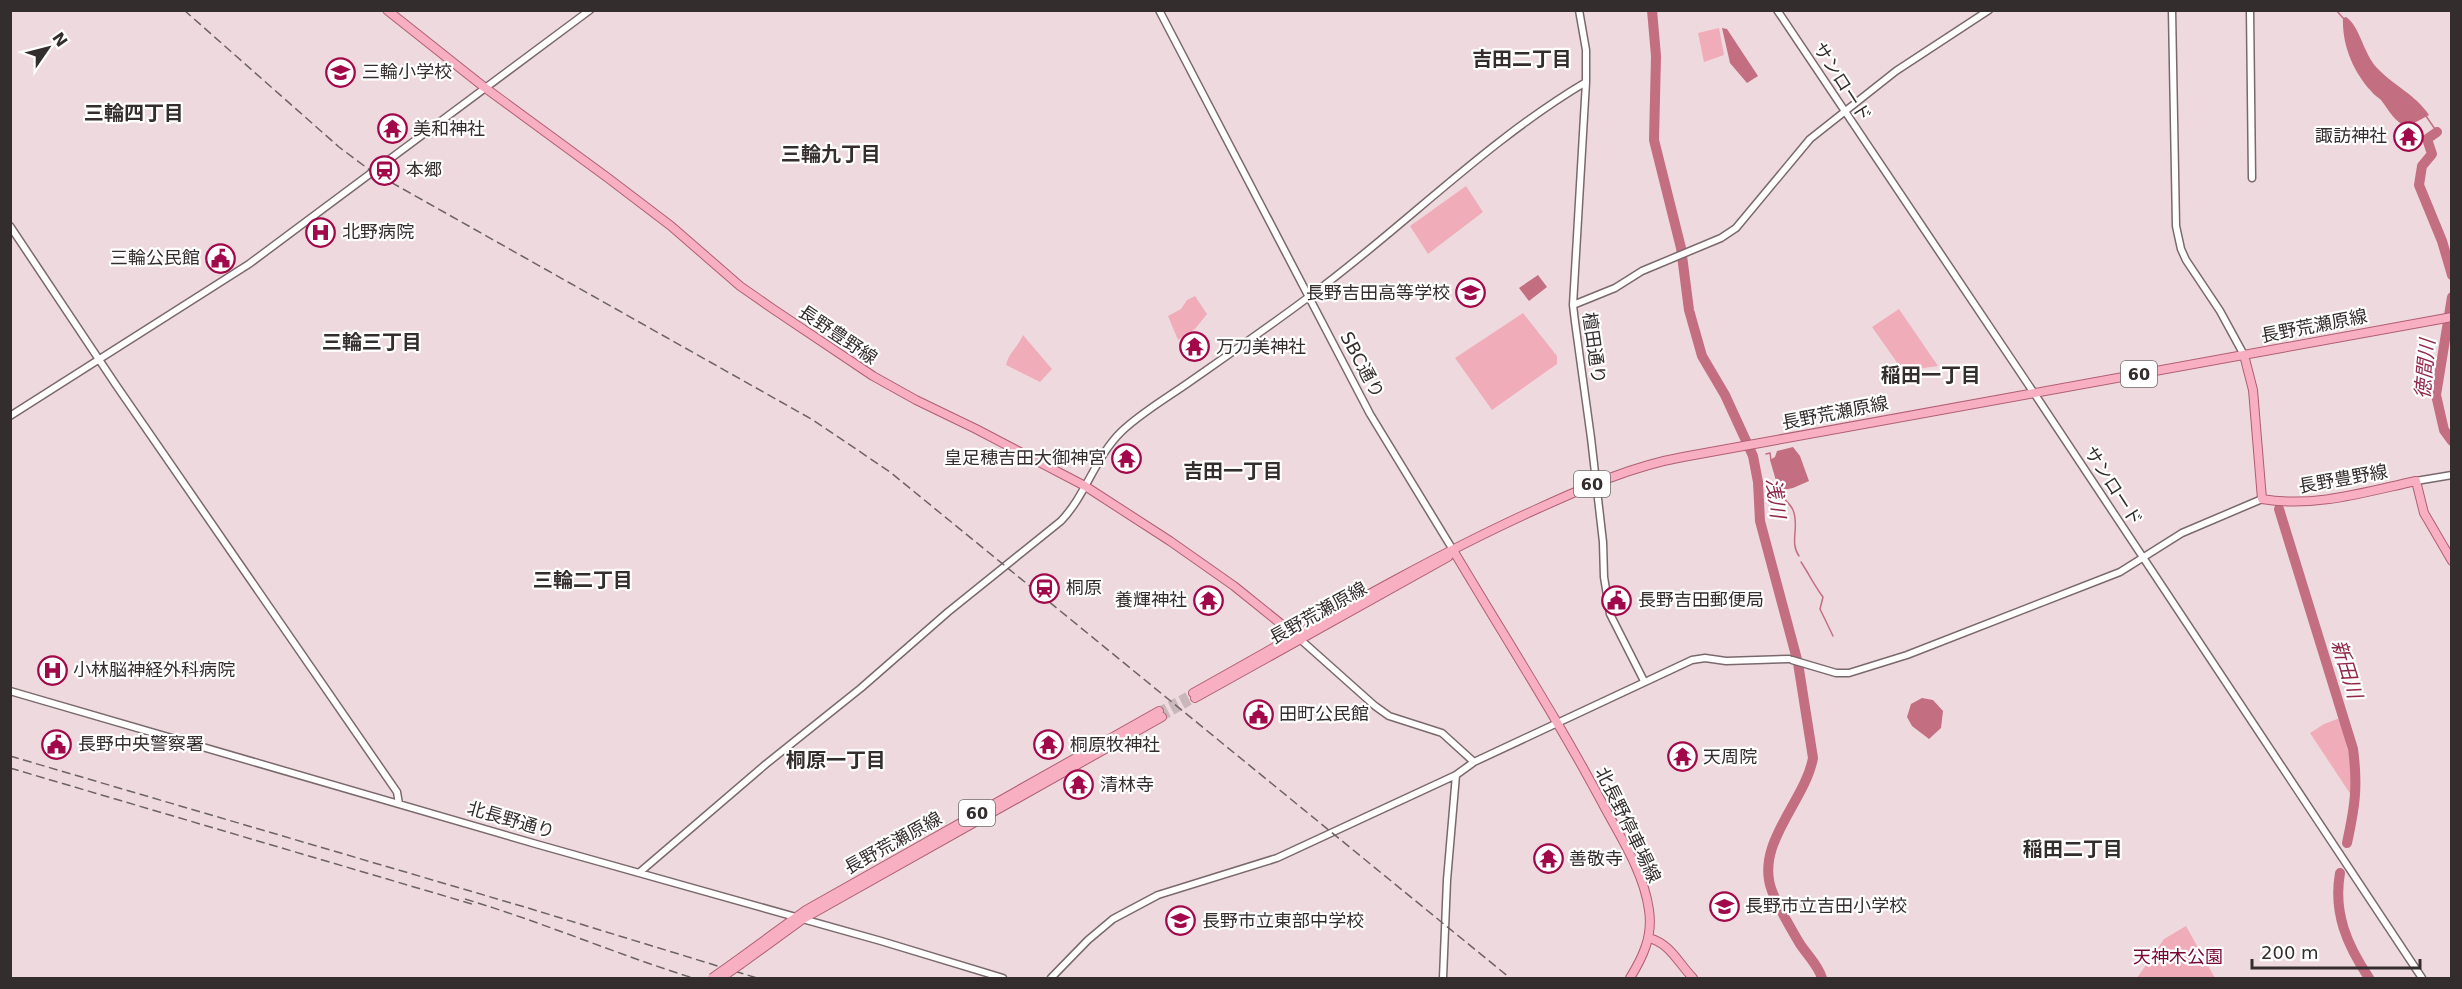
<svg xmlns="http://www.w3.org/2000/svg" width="2462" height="989" font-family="'DejaVu Sans','Noto Sans JP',sans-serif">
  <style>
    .green { fill: #f1acba }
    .water { fill: #c46e82 }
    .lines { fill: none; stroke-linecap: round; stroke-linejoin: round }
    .stream { stroke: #c46e82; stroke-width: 1.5 }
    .river { stroke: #c46e82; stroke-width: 10 }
    .major-tunnel { stroke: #c9b7bb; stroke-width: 8; stroke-dasharray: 8 4; stroke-linecap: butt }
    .minor-casing { stroke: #7a696c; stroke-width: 9 }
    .major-casing { stroke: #b05e73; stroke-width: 10 }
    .minor { stroke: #fff; stroke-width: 6 }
    .major { stroke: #f8afc1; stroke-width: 8 }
    .rail { stroke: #6d6264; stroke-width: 1.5; stroke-dasharray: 9 4.5; stroke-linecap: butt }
    .major-bridge-casing { stroke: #b05e73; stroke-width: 10; stroke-linecap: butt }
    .major-bridge { stroke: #f8afc1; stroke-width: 8 }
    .labels { text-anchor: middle; stroke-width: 4.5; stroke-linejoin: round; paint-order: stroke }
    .shield { fill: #fff; stroke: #716c6d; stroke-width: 1.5 }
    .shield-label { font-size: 16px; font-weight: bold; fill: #342d2e }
    .poi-label { font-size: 18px; fill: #342d2e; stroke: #fff; text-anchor: start }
    .street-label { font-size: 18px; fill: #342d2e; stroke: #fff }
    .park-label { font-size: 18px; fill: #760734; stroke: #fff }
    .neighbourhood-label { font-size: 20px; font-weight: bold; fill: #342d2e; stroke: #fff }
    .water-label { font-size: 20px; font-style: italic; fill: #91284a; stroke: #fff }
  </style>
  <rect width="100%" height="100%" fill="#eedade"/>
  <path class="green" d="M1719 28 1724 55 1704 62 1698 33Z
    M1466 186 1483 212 1428 254 1410 226Z
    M1195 296 1207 314 1195 329 1178 340 1168 316 1181 309 1187 300Z
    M1899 309 1938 366 1903 371 1872 327Z
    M1523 313 1557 356V364L1492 410 1455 358Z
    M1023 335 1052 369 1040 382 1006 365C1009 352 1018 347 1023 335Z
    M2340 718 2353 773V798L2310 733 2324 724Z
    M2186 926 2215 978H2137L2164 939Z"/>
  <path class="water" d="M2346 17C2360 26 2363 53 2377 68 2393 85 2416 95 2429 115L2407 127C2394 121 2390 112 2381 100 2378 97 2374 95 2371 91 2353 71 2342 45 2343 18Z
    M1722 28 1727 29 1758 76 1747 83 1730 63Z
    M1538 275 1547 287 1529 301 1519 288Z
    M1793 447 1800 456 1809 481 1793 488 1779 491 1770 460 1775 457 1777 451Z
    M1922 698 1933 700 1943 711 1941 728 1929 739 1912 726 1907 717 1911 704Z"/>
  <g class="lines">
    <path class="stream" d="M2336 10 2343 18
      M2426 116 2437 132
      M1766 454 1770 453 1771 460
      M1753 456 1756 455
      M1780 490C1782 500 1790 502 1793 510 1800 526 1789 542 1799 556
      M1801 562C1809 574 1814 585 1823 597L1820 609 1833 636"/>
    <path class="river" d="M1652 10 1656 56 1654 140 1681 248 1689 310 1702 356 1725 395 1753 456 1758 482 1760 521 1798 663 1813 758C1805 802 1754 844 1772 891 1779 909 1790 927 1800 944 1808 956 1818 965 1822 978
      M2437 132 2427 139 2432 154 2422 166 2419 185 2442 241 2452 275
      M2452 297 2436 395 2444 430 2452 441
      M2279 509 2353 749C2358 786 2355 806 2347 843
      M2340 873C2333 913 2347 945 2369 978"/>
    <path class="major-tunnel" d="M1159 711 1193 693
      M1162 717 1195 698"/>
    <defs>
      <path id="minor" d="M1159 10 1370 414 1453 550
        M1579 10 1586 50V82L1573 305 1575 322 1591 438 1603 542 1604 577 1610 614 1644 681
        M1777 10 2034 393 2422 978
        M2172 10 2176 226 2181 249 2186 260 2220 311 2244 355
        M2250 10 2252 178
        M10 226 116 385 397 792 399 804
        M1573 305 1615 288 1642 271 1721 238 1736 228 1810 139 1896 71 1989 10
        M10 416 249 264 590 10
        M2416 481 2452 475
        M1301 640 1375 706 1389 716 1442 733 1474 762
        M1792 660 1836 673H1849L1907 655 2120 572 2182 533 2262 499
        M10 691 536 844 881 941 1003 978
        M640 872 766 764 861 688 948 612 1061 521C1086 495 1095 457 1122 431 1141 413 1165 399 1188 383 1228 355 1270 326 1310 296 1404 227 1485 142 1586 82
        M1051 978 1088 940 1113 919 1158 895 1277 858 1456 775
        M1443 978 1447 880 1456 775 1474 762 1692 660 1705 658 1726 661 1789 659"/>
      <path id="major" d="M387 10 484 87 608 178 671 226 740 286 773 309 873 376 916 400 976 429 1085 486 1170 541 1234 586 1301 640
        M2244 355 2253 390 2262 499C2314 508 2365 492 2416 481L2424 513 2452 561
        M1453 550C1504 636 1559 721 1606 810 1623 841 1644 874 1649 910 1653 936 1643 957 1630 978
        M1193 693C1303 632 1411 567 1526 514 1577 491 1627 467 1683 457L2452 317
        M1195 698 1448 557 1453 550
        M1649 938C1671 944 1678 963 1693 978
        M736 961 806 910 1159 711
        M741 964 803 919 1162 717"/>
    </defs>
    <use href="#minor" class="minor-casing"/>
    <use href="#major" class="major-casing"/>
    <use href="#minor" class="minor"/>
    <use href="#major" class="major"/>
    <path class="rail" d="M184 10 339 147 371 171 813 420 890 472 1510 978
      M10 756 528 908 757 978
      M10 768 472 904
      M465 899C542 922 616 954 693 978"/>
    <defs>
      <path id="major-bridge" d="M712 978 736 961
        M721 978 741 964"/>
    </defs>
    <use href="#major-bridge" class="major-bridge-casing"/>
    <use href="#major-bridge" class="major-bridge"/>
  </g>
  <defs>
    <symbol id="school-ring" viewBox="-11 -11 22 22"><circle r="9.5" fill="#fff" stroke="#a1094a" stroke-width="1.5"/><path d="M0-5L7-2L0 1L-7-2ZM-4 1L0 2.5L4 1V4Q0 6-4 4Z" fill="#a1094a"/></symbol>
    <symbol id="temple-ring" viewBox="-11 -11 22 22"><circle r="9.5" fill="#fff" stroke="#a1094a" stroke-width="1.5"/><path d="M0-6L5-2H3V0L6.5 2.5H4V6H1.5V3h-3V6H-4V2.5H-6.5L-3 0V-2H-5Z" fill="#a1094a"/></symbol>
    <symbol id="station-ring" viewBox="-11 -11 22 22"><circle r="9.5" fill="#fff" stroke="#a1094a" stroke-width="1.5"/><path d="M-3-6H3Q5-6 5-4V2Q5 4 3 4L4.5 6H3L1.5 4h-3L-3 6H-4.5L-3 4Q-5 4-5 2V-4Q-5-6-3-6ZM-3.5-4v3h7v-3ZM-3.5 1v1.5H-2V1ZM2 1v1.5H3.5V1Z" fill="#a1094a"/></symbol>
    <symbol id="hospital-ring" viewBox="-11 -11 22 22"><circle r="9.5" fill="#fff" stroke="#a1094a" stroke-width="1.5"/><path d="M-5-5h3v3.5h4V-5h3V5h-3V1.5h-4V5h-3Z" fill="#a1094a"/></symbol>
    <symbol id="civic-ring" viewBox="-11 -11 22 22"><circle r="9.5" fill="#fff" stroke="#a1094a" stroke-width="1.5"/><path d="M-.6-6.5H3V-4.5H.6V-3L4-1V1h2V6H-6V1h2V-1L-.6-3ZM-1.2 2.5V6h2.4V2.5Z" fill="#a1094a"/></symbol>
  </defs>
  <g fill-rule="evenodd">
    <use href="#school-ring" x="324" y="56" width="33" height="33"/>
    <use href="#temple-ring" x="376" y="112" width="33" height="33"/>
    <use href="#temple-ring" x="2392" y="120" width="33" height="33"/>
    <use href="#station-ring" x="368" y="154" width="33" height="33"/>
    <use href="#hospital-ring" x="304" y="216" width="33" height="33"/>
    <use href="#civic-ring" x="204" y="242" width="33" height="33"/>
    <use href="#school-ring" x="1454" y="276" width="33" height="33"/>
    <use href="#temple-ring" x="1178" y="330" width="33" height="33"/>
    <use href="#temple-ring" x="1110" y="442" width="33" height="33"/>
    <use href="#station-ring" x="1028" y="572" width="33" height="33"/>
    <use href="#temple-ring" x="1192" y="584" width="33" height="33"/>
    <use href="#civic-ring" x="1600" y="584" width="33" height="33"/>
    <use href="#hospital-ring" x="36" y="654" width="33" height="33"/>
    <use href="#civic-ring" x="1242" y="698" width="33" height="33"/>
    <use href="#civic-ring" x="40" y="728" width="33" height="33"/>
    <use href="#temple-ring" x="1032" y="728" width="33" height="33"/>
    <use href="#temple-ring" x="1666" y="740" width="33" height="33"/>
    <use href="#temple-ring" x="1062" y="768" width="33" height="33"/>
    <use href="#temple-ring" x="1532" y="842" width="33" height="33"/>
    <use href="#school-ring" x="1708" y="890" width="33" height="33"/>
    <use href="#school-ring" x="1164" y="904" width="33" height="33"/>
  </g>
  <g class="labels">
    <g class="shield">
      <rect x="2121" y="361" width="36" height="26" rx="4.5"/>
      <rect x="1574" y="471" width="36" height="26" rx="4.5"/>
      <rect x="959" y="800" width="36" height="26" rx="4.5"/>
    </g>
    <g class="shield-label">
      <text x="2139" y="380">60</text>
      <text x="1592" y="490">60</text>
      <text x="977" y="819">60</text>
    </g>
    <g class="poi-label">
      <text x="362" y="78">三輪小学校</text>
      <text x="413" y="135">美和神社</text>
      <text x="2387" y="142" text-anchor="end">諏訪神社</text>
      <text x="406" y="176">本郷</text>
      <text x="342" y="238">北野病院</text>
      <text x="200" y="264" text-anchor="end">三輪公民館</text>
      <text x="1450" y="299" text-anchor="end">長野吉田高等学校</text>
      <text x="1216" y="353">万刀美神社</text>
      <text x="1106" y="464" text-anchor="end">皇足穂吉田大御神宮</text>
      <text x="1066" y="594">桐原</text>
      <text x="1187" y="606" text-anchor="end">養輝神社</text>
      <text x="1638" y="606">長野吉田郵便局</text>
      <text x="73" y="676">小林脳神経外科病院</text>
      <text x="1279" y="720">田町公民館</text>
      <text x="78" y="750">長野中央警察署</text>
      <text x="1070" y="751">桐原牧神社</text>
      <text x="1703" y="763">天周院</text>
      <text x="1100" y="791">清林寺</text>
      <text x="1569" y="865">善敬寺</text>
      <text x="1745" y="912">長野市立吉田小学校</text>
      <text x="1202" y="927">長野市立東部中学校</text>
    </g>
    <g class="street-label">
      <text transform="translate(1842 82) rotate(57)" y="6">サンロード</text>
      <text transform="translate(2314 326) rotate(-11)" y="6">長野荒瀬原線</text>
      <text transform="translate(838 335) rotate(34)" y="6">長野豊野線</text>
      <text transform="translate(1594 348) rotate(82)" y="6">檀田通り</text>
      <text transform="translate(1362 365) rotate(62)" y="6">SBC通り</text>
      <text transform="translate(1835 413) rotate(-11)" y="6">長野荒瀬原線</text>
      <text transform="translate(2343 479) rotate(-10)" y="6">長野豊野線</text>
      <text transform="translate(2113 486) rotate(57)" y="6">サンロード</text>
      <text transform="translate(1318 613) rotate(-29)" y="6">長野荒瀬原線</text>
      <text transform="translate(511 820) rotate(16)" y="6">北長野通り</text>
      <text transform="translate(1628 825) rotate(64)" y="6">北長野停車場線</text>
      <text transform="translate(893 843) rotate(-29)" y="6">長野荒瀬原線</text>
    </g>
    <g class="park-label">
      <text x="2178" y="963">天神木公園</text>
    </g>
    <g class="neighbourhood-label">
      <text x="1522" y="66">吉田二丁目</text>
      <text x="134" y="120">三輪四丁目</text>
      <text x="831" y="161">三輪九丁目</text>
      <text x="372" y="349">三輪三丁目</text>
      <text x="1931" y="382">稲田一丁目</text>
      <text x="1233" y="478">吉田一丁目</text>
      <text x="583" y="587">三輪二丁目</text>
      <text x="836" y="767">桐原一丁目</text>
      <text x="2073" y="856">稲田二丁目</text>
    </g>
    <g class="water-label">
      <text transform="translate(2425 369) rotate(-85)" y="7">徳間川</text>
      <text transform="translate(1776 498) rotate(83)" y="7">浅川</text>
      <text transform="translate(2347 669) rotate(73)" y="7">新田川</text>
    </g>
  </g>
  <rect width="2462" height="989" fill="none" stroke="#342d2e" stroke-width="24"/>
  <g transform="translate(48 48) rotate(55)" stroke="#ffffff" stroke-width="4.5" paint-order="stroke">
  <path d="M0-4.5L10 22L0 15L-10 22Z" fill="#342d2e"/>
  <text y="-9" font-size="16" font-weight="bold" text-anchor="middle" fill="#342d2e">N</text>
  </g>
  <path d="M2252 959v9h168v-9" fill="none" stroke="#342d2e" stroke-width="3"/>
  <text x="2261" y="959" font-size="18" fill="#342d2e" stroke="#ffffff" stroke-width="4.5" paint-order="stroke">200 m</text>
</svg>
